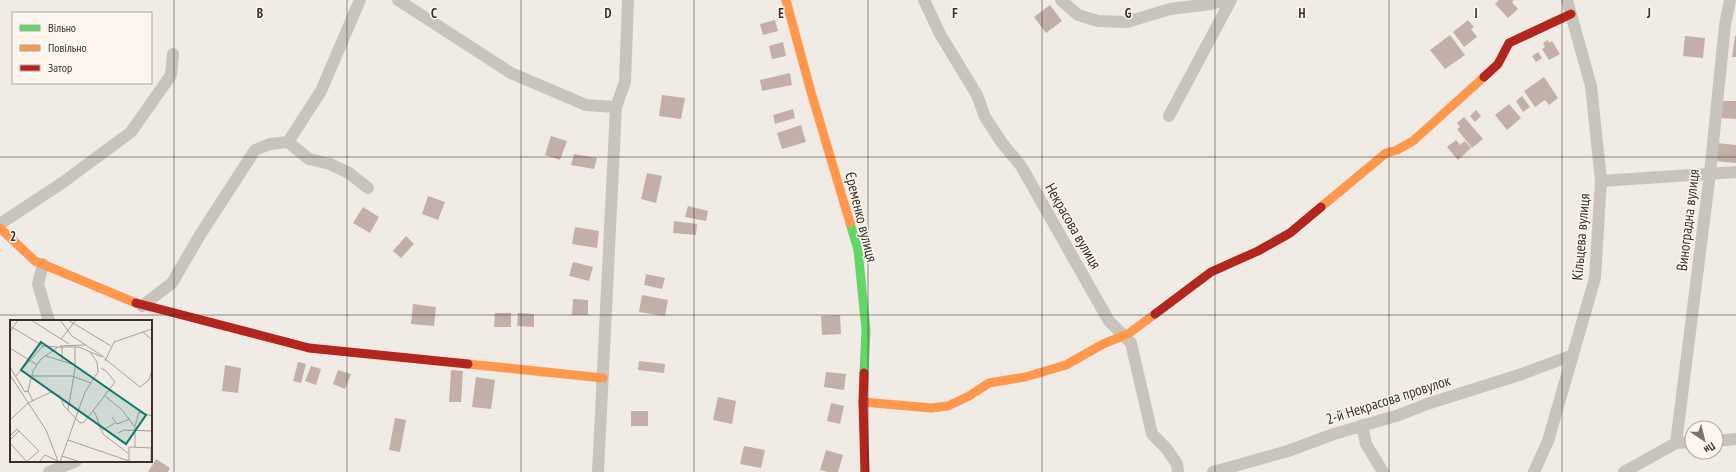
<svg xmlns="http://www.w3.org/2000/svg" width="1736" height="472" font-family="'PT Sans Narrow',sans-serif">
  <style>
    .building { fill: #c3afa7 }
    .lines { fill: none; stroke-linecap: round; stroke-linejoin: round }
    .street { stroke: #c9c3be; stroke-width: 12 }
    .fast { stroke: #63d668; stroke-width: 9 }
    .slow { stroke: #ff974d; stroke-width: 9 }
    .jam { stroke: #b3261e; stroke-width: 9 }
    .grid { fill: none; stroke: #3b302b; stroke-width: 1; stroke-opacity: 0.55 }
    .labels { text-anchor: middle; stroke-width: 3; stroke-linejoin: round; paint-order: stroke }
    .street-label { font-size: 15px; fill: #3b302b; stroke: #fbf5ee }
    .inset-road { fill: none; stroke: #a8a09b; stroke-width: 1 }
    .view { fill: #0f766e; fill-opacity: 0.15; stroke: #0f766e; stroke-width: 2 }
    .inset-edge { fill: none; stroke: #3b302b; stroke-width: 2 }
    .grid-label { font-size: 13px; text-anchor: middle; font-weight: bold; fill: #3b302b; stroke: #fbf5ee; stroke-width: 3; stroke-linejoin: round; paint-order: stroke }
  </style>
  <rect width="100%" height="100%" fill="#f0ebe5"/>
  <path class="building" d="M1499 0H1514L1512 2 1518 9 1508 18 1495 4Z
    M1050 5 1062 21 1046 33 1034 17Z
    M775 20 778 31 763 35 760 24Z
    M1468 20 1474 27 1471 29 1477 37 1464 47 1453 32Z
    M1450 35 1465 55 1445 69 1430 50Z
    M1685 36 1705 38 1703 58 1683 56Z
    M1735 36H1736V57H1732Z
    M1548 40 1549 43 1552 41 1560 54 1549 60 1542 49 1545 47 1543 43Z
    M783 42 786 56 772 59 769 46Z
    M1538 52 1542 58 1536 62 1532 56Z
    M790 73 792 85 762 91 760 80Z
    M1544 77 1558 98 1549 105 1545 100 1535 107 1524 91Z
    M662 95 685 98 681 119 659 116Z
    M1522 96 1530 107 1523 112 1516 101Z
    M1723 101H1736V119L1721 118Z
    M1509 104 1521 118 1507 130 1495 115Z
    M793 109 795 118 775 124 773 115Z
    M1476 110 1481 116 1475 122 1470 116Z
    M1464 117 1483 139 1472 148 1457 129 1460 127 1457 123Z
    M801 125 806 142 782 149 777 133Z
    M551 136 567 141 560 160 545 155Z
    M1456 140 1460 145 1465 141 1471 148 1458 160 1447 147Z
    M1717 143 1736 145V163L1715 161Z
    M574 154 597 158 594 169 571 165Z
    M647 173 662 176 656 203 641 199Z
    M428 196 445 202 438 220 422 214Z
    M688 206 708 211 706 221 685 217Z
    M363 207 379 217 370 233 353 223Z
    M674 221 697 224 696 235 673 233Z
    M575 227 599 231 597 248 572 244Z
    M406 236 414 244 401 258 393 251Z
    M573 262 593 267 589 281 569 276Z
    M646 274 665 278 662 289 644 285Z
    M642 295 668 300 665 316 639 312Z
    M573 299 588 300V315H572Z
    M413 304 436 307 434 326 411 324Z
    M495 313H511V327H494Z
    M518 313 534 314V327L517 326Z
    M840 315 841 334 822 335 821 316Z
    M639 361 665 364 664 373 638 370Z
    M298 362 306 364 301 383 293 381Z
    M225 365 241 368 238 393 222 391Z
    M311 366 321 369 316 385 305 381Z
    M338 370 351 374 345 389 333 384Z
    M451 370 463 371 461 402H449Z
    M826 372 846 374 844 390 824 387Z
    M476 377 495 380 491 409 472 407Z
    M718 397 736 401 732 424 713 420Z
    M831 403 844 406 840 424 827 421Z
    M631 411H648V426H631Z
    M395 418 406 420 400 452 389 450Z
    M744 446 765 450 761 468 740 464Z
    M826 450 843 455 838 472H828L820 470Z
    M156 459 170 468 168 472H148Z"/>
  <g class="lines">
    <path class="street" d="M398 0 511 73 586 105 616 107 625 82 628 0
      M924 0 940 34 977 95 985 117 1002 143 1021 166 1109 321 1131 343 1152 434 1166 448 1177 464 1178 472
      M1061 0 1078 15 1098 21 1127 22 1170 9 1211 4 1226 0
      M1169 116 1231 0
      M288 142 321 91 360 0
      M1601 181 1736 172
      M0 224 62 183 131 132 171 75 173 54
      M43 264 38 284 49 321
      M142 306 172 283 200 235 255 150 270 144 288 142 309 159 330 164 349 173 368 188
      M1362 425 1366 444 1383 472
      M1716 441 1736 439
      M1676 443 1710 173 1725 25 1730 0
      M49 472 76 461
      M598 472 616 107
      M1213 472 1288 451 1334 434 1399 415 1427 404 1522 374 1573 355
      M1534 472 1548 441 1595 278 1601 181 1591 86 1567 0
      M1624 472 1676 443 1692 442"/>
    <path class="fast" d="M850 223 858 250 866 330 864 373"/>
    <path class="slow" d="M786 0 811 92 850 223
      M1321 207 1386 153 1397 150 1413 141 1484 77
      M0 228 35 261 136 303
      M468 364 603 378
      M863 402 931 408 948 406 969 396 989 383 1025 377 1066 365 1103 344 1128 334 1155 314"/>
    <path class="jam" d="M1484 77 1498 64 1509 43 1571 14
      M136 303 309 348 468 364
      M1155 314 1211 272 1258 251 1290 233 1321 207
      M864 373 863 402 865 472"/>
  </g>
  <path class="grid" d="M174 0V472M347 0V472M521 0V472M694 0V472M868 0V472M1042 0V472M1215 0V472M1389 0V472M1562 0V472M0 157H1736M0 315H1736"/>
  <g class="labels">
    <g class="street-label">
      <text transform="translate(861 217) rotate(76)" y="5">Єременко вулиця</text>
      <text transform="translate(1688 220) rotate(-83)" y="5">Виноградна вулиця</text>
      <text transform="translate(1073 226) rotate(60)" y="5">Некрасова вулиця</text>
      <text transform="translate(1581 237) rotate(-85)" y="5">Кільцева вулиця</text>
      <text transform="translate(1388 400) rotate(-18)" y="5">2-й Некрасова провулок</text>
    </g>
  </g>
  <g transform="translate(10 320)">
    <rect width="142" height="142" fill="#f0ebe5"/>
    <path class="inset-road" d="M21 0 59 24M50 0 62 16 94 37M58 0 101 26M0 6 33 26 47 27M0 12 8 0M133 12 142 20M51 19 66 0M50 26 75 25M0 28 27 45M36 36 65 45M94 38 130 67 139 60 142 50M52 40V27M95 41 104 22 142 9M0 47 15 72 18 71M0 55 36 110 48 141M21 56H62L81 63M5 57 33 26M95 76 112 90 125 107V127M23 81 18 71 23 51 31 39 41 32 48 27H69L92 37M58 90 65 49V27M83 91 105 62 96 51 91 48M102 97 107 104 120 99M0 100 18 83 41 72 50 76 54 86 70 103 74 102 83 91 85 93 93 114 119 134M125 106 129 92 142 96M93 110 105 103M108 113 114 110 142 111M0 116 7 109 29 131 17 141M0 120 9 111M58 120 119 141M0 123 17 142M52 136 70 142M119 141V127L142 128M29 142 35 135 48 141M50 142 75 72 88 52 87 42 80 32M141 142V128"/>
    <path class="view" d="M31 22 136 95 116 124 11 50Z"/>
    <rect width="142" height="142" class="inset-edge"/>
  </g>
  <g class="grid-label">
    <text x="260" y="18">B</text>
    <text x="434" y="18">C</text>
    <text x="608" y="18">D</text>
    <text x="781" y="18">E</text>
    <text x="955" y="18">F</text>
    <text x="1128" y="18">G</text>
    <text x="1302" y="18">H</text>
    <text x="1476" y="18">I</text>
    <text x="1649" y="18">J</text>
    <text x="13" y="241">2</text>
  </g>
  <rect x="12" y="12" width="140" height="72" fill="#fbf5ee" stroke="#aea6a0"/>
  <rect x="20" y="25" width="20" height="6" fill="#63d668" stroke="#aea6a0"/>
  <text x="48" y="32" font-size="12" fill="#3b302b">Вільно</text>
  <rect x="20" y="45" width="20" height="6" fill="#ff974d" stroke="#aea6a0"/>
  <text x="48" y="52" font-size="12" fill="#3b302b">Повільно</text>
  <rect x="20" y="65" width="20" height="6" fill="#b3261e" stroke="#aea6a0"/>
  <text x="48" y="72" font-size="12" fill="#3b302b">Затор</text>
  <g transform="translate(1704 440) rotate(145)"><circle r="19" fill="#fbf5ee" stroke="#aea6a0"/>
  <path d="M0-3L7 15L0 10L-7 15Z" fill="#7a716c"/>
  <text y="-6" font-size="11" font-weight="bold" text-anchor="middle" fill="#3b302b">Пн</text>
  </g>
</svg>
